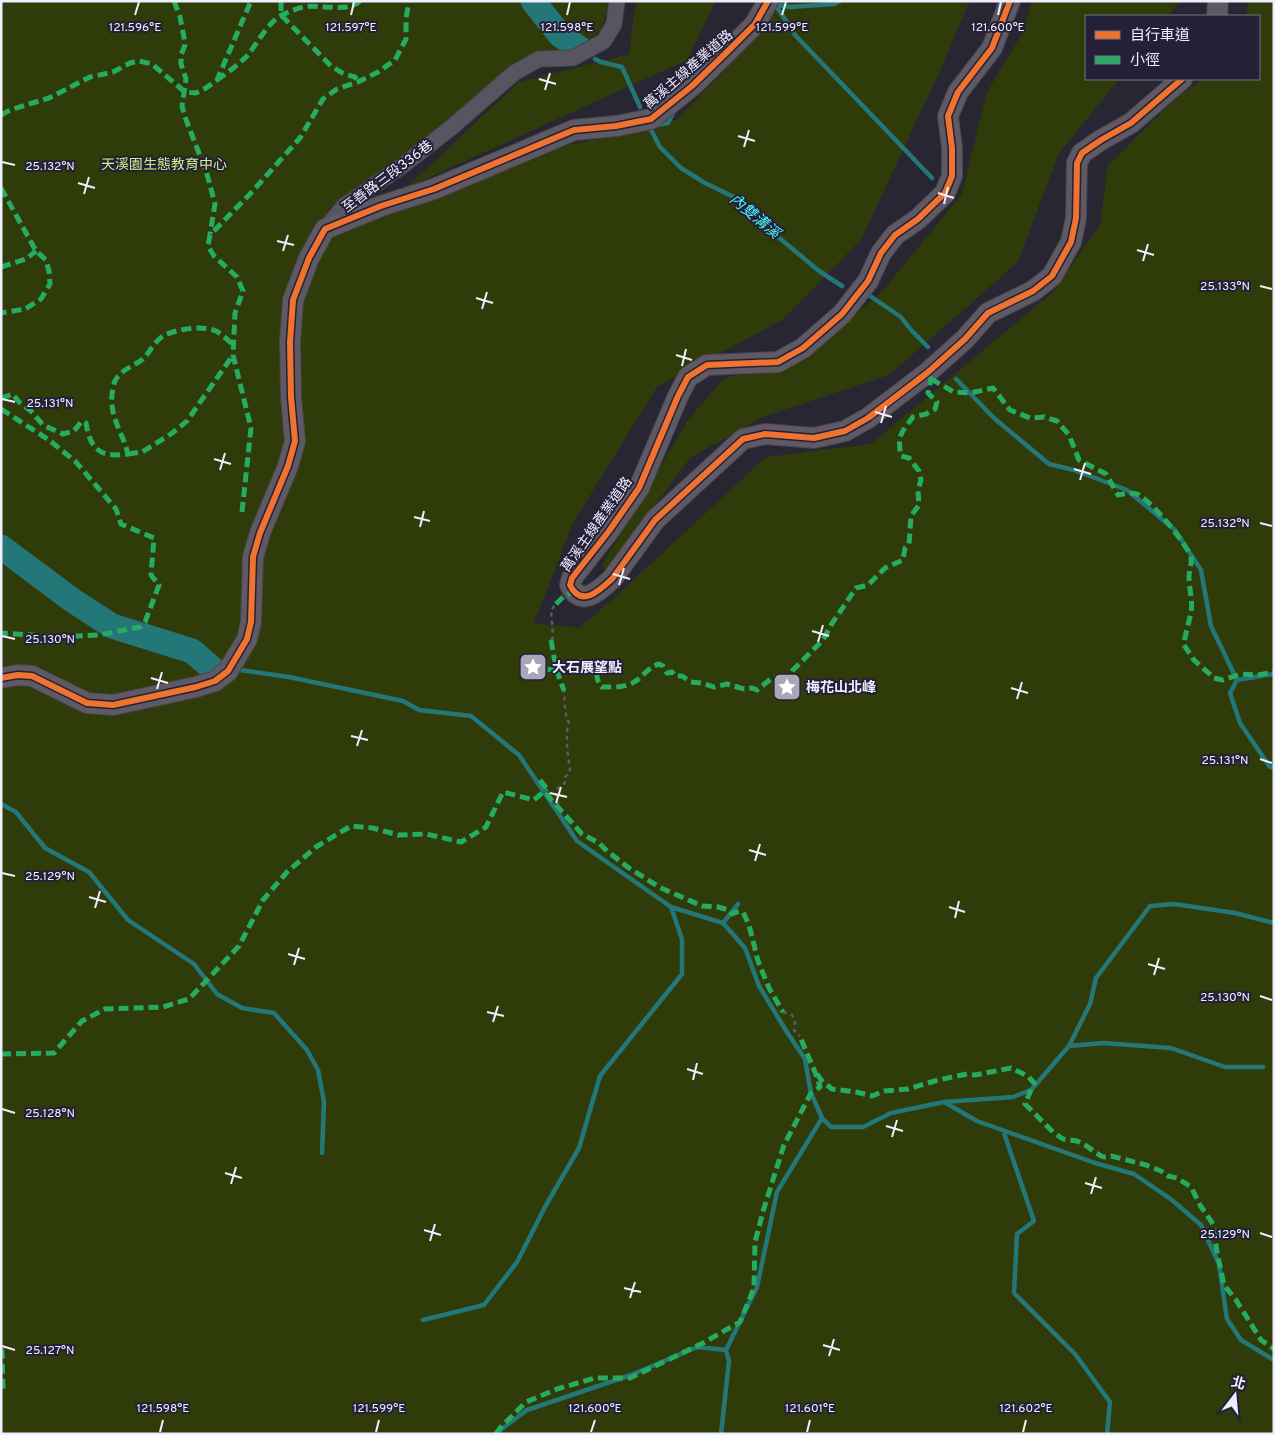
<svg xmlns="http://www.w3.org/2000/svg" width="1275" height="1435" font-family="Overpass,'Noto Sans TC',sans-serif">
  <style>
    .green { fill: #303b0a }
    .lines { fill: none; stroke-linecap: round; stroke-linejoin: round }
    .stream { stroke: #237778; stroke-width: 4.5 }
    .river { stroke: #237778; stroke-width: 25 }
    .street-casing { stroke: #464450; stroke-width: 17 }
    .secondary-casing { stroke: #464450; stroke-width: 22 }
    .path { stroke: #5c5a64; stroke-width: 2.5; stroke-dasharray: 4 4; stroke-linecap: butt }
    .street { stroke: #575660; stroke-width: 15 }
    .secondary { stroke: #5e5962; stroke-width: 20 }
    .quiet { stroke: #26ab63; stroke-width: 5; stroke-dasharray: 10 5; stroke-linecap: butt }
    .cycleway-casing { stroke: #242038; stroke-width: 9 }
    .cycleway { stroke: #ef722f; stroke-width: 6 }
    .ticks { fill: none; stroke: #efedfe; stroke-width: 2 }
    .labels { text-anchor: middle; stroke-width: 4; stroke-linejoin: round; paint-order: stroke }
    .street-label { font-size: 14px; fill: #efedfe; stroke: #242038 }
    .park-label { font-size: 14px; fill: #d3f088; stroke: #242038 }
    .poi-label { font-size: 14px; font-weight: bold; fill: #efedfe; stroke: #242038; text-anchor: start }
    .water-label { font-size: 15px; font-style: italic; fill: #4bf3f3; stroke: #242038 }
    .ticks-label { font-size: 12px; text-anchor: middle; fill: #efedfe; stroke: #242038; stroke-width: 4; stroke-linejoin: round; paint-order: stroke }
  </style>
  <rect width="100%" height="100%" fill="#282632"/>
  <path class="green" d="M1 1H608L607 11 601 30 585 42 572 51 531 55 513 65 388 172 329 208 320 228 553 149 676 120 732 63 776 1H970L939 73 861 240 782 320 657 387 573 523 534 623 579 628 615 597 766 457 871 444 1053 292 1100 225 1108 165 1180 95 1203 79H1259V16H1246L1248 1H1274V1434H1Z
    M636 1H716L687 60 406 188 519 82 629 54Z
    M1032 1H1180L1168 16H1086V79H1119L1058 155 1018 262 889 375 763 417 690 458 606 571 602 565 688 420 725 377 790 368 880 294 962 194 986 94 1023 32Z"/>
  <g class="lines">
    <path class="stream" d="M775 4 795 35 932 178
      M775 4 790 7 834 4 840 1
      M595 59 601 62 622 67 640 107
      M657 125 668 123 674 111
      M649 126 660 147 681 168 705 183 740 200 765 226 819 271 842 286
      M870 296 901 317 911 330 928 347
      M956 379 995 419 1049 464 1074 470 1127 490 1175 530 1201 570 1211 626 1237 680 1274 674
      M240 670 289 677 403 701 419 710 471 716 519 755 577 841 671 907 723 923 745 948 759 986 785 1029 805 1059 811 1093 822 1118 831 1127H863L891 1113 944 1102 977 1121 1095 1163 1134 1174 1172 1200 1201 1225 1219 1264 1227 1319 1241 1340 1274 1360
      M1237 680 1230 693 1240 723 1270 767 1274 768
      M1 804 16 812 45 848 89 872 128 920 194 964 217 994 242 1008 274 1013 307 1050 318 1070 324 1102 322 1153
      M723 923 738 904
      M1069 1046 1103 1043 1171 1048 1225 1067H1263
      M944 1102 1013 1097 1031 1090 1069 1046 1090 1004 1096 978 1150 906 1174 904 1235 913 1274 923
      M1003 1130 1034 1221 1017 1234 1014 1293 1075 1354 1110 1402 1107 1434
      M423 1320 484 1305 517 1262 546 1205 579 1148 600 1076 682 974V939L671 907
      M495 1434 527 1410 631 1375 697 1347 726 1350
      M721 1434 729 1361 726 1350 757 1287 777 1192 822 1118"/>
    <path class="river" d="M533 1 560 35 579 48
      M1 547 72 600 112 626 192 651 214 670"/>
    <defs>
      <path id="street" d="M326 228 344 206 402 166 452 127 514 73 539 59 573 58 604 41 614 24 617 1"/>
      <path id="secondary" d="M1010 1 992 48 958 92 948 116 952 148V176L945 193 918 219 895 235 881 253 868 281 842 314 803 348 778 362 707 365 688 377 678 396 639 488 609 531 572 578 570 585C581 608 599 591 612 579L655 520 743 439 765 434 814 438 845 431 868 418 927 373 965 339 988 313 1033 291 1052 276 1071 242 1076 218 1077 163 1082 153 1101 140 1131 123 1182 79
        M1217 16 1218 1
        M1 678 18 675 32 676 87 703 113 705 196 687 215 681 228 671 247 639 251 622 253 557 260 533 288 466 295 441 291 397 290 342 293 300 309 258 325 229 381 206 434 189 574 130 616 126 651 119 692 86 729 50 755 24 768 1"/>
    </defs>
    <use href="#street" class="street-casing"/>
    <use href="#secondary" class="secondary-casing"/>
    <path class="path" d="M551 640 553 637 551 610 556 604
      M558 805C556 792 553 790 565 783L564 778 569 773 570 769 567 749V730L569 723C564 713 565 702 564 691
      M783 1012 792 1015 795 1021 794 1030 800 1036"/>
    <use href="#street" class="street"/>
    <use href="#secondary" class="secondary"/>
    <path class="quiet" d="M174 1 180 17 184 37 185 45 181 55V64L186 79 182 106 185 117 207 174 215 204 210 234
      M281 1V15L331 66 344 74 355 77 358 82
      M217 80C227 73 238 65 247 56 257 44 268 22 282 15 288 12 297 8 304 7 320 4 348 13 360 1
      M1 115 10 110 49 98 90 77 113 72 130 63 139 61 152 64 185 92 196 93 206 88 217 80 251 1
      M1 188 36 251 46 260 49 271 50 284 41 299 25 309 1 313
      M1 267 26 259 36 251
      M931 379 954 392 970 393 993 388 1010 410 1030 418 1044 417 1057 421 1069 435 1079 460 1106 474 1118 495C1124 494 1132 492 1137 494 1150 499 1188 545 1191 558 1192 564 1189 571 1189 577 1189 589 1193 600 1191 612 1189 623 1185 634 1184 645L1194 660 1214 678 1223 680 1241 674 1257 675 1274 672
      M1 398 13 394 19 402 31 411 43 425 63 434 74 431 81 422 83 421 86 423C90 450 101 458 128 454 121 427 106 414 114 384 117 371 133 367 143 359 150 352 154 342 163 336 176 329 202 325 216 331 223 335 228 340 234 346
      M1 409 49 440 76 462 116 509 121 524 154 538 151 575 159 585 145 622 140 627 99 635 59 637 1 633
      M128 454 142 452 171 434 187 421 233 355
      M242 512 251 428 233 355 235 313 243 291 237 277 214 256 208 246 210 235 250 194 300 138 323 99 337 89 358 82 378 72 395 60 406 39V18L409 1
      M556 604 564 596 573 592
      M551 640 556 668 564 691
      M533 667C545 672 571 669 581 661L598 665C597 675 595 679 602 687 612 687 625 688 634 682 643 677 648 667 659 664L663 666 667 673 672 672 675 676H682L691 682 702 683 714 687 727 684 744 689 752 688 757 690 772 678 778 677 785 683 791 682 790 677 793 670 823 640 831 625 856 588 868 585 885 568 903 560 905 548 909 544 911 516 919 505 918 491 921 480 919 471 909 458 901 456C897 435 901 433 913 417L926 414 935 409 937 402 928 393 931 379 927 373
      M540 780 547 789 548 796 582 834 599 843 607 851 629 868 659 887 702 906 718 907 729 910 732 914 736 912H743L749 925 758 961 769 988 783 1012
      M1 1054 54 1053 82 1021 105 1009 163 1007 189 999 239 946 263 900 287 872 316 847 351 826 373 828 398 835 426 834 461 842 486 827 503 792 534 800 547 789
      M817 1074 822 1081 832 1089 856 1092 872 1096 884 1091 908 1089 938 1080 967 1074 975 1075 1011 1068 1028 1076 1034 1083 1025 1104 1053 1132 1063 1139 1077 1141 1085 1145 1101 1156 1104 1157 1111 1156 1146 1165 1161 1171 1168 1176 1177 1178 1191 1187 1200 1205 1213 1224 1217 1252 1224 1285 1236 1300 1261 1340 1274 1349
      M1 1349 2 1351 3 1390 1 1394
      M496 1434 500 1428 526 1402 557 1389 595 1378H630L703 1343 740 1322 754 1288 755 1242 764 1208 784 1145 811 1093 820 1087C815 1069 806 1053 800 1036"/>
    <defs>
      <path id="cycleway" d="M1010 1 992 48 958 92 948 116 952 148V176L945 193 918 219 895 235 881 253 868 281 842 314 803 348 778 362 707 365 688 377 678 396 639 488 609 531 572 578 570 585C581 608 599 591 612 579L655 520 743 439 765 434 814 438 845 431 868 418 927 373 965 339 988 313 1033 291 1052 276 1071 242 1076 218 1077 163 1082 153 1101 140 1131 123 1182 79
        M1 678 18 675 32 676 87 703 113 705 196 687 215 681 228 671 247 639 251 622 253 557 260 533 288 466 295 441 291 397 290 342 293 300 309 258 325 229 381 206 434 189 574 130 616 126 651 119 692 86 729 50 755 24 768 1"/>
    </defs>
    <use href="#cycleway" class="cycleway-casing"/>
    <use href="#cycleway" class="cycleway"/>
  </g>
  <path class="ticks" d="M135 15 139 2M351 15 354 2M567 15 570 2M782 15 786 2M998 15 1001 2M539 79 556 84M545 90 550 73M738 136 755 141M744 147 749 130M2 162 15 165M78 183 95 188M938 193 954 198M84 194 89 177M944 204 948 187M277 241 294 245M1137 250 1154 255M283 251 288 235M1143 261 1148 244M1260 286 1272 289M476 298 493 303M482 309 487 292M676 355 692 360M682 366 686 349M2 399 15 402M875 412 892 417M881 423 886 406M214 459 231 464M1074 469 1091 474M220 470 225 453M1080 480 1085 463M414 517 430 521M1260 523 1272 526M420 527 424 511M613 574 630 579M619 585 624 568M812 631 829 636M2 636 15 639M818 642 823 625M151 678 168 683M1011 688 1028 693M157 689 162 672M1017 699 1022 682M351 736 368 740M357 746 362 730M1260 759 1272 763M550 793 567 797M556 803 561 787M749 850 766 855M755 861 760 844M2 873 15 876M89 897 106 902M949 907 965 912M95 908 100 891M955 918 959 901M288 954 305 959M1148 964 1165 969M294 965 299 948M1154 975 1159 958M1260 996 1272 1000M487 1012 504 1016M493 1022 498 1006M687 1069 703 1074M693 1080 697 1063M2 1109 15 1113M886 1126 903 1131M892 1137 897 1120M225 1173 242 1178M1085 1183 1102 1188M231 1184 236 1167M1091 1194 1096 1177M424 1230 441 1235M1260 1233 1272 1237M430 1241 435 1224M624 1288 641 1292M630 1298 635 1282M823 1345 840 1350M2 1346 15 1350M829 1356 834 1339M160 1432 163 1420M376 1432 379 1420M591 1432 595 1420M807 1432 810 1420M1023 1432 1026 1420"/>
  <defs>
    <symbol id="sight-square" viewBox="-11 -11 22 22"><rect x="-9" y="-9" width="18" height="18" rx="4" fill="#a9a7b7" stroke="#242038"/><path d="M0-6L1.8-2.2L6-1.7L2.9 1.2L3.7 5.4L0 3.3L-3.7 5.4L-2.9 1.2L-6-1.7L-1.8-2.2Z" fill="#fff"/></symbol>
  </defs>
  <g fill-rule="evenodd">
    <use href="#sight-square" x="517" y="651" width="32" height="32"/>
    <use href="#sight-square" x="771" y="671" width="32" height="32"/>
  </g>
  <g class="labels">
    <g class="street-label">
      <text transform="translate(688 69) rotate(-41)" y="5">萬溪主線產業道路</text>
      <text transform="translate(387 176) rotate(-37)" y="5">至善路三段336巷</text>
      <text transform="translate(596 524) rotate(-55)" y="5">萬溪主線產業道路</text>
    </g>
    <g class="park-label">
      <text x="164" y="169">天溪園生態教育中心</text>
    </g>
    <g class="poi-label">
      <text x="552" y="672">大石展望點</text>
      <text x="806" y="692">梅花山北峰</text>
    </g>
    <g class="water-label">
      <text transform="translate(755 216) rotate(40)" y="5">內雙溝溪</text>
    </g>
  </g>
  <g class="ticks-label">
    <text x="135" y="31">121.596°E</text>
    <text x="351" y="31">121.597°E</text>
    <text x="567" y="31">121.598°E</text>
    <text x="782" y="31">121.599°E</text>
    <text x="998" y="31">121.600°E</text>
    <text x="50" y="170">25.132°N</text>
    <text x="1225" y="290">25.133°N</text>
    <text x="50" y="407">25.131°N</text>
    <text x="1225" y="527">25.132°N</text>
    <text x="50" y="643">25.130°N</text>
    <text x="1225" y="764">25.131°N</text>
    <text x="50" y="880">25.129°N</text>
    <text x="1225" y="1001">25.130°N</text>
    <text x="50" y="1117">25.128°N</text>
    <text x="1225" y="1238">25.129°N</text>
    <text x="50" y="1354">25.127°N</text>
    <text x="163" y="1412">121.598°E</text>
    <text x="379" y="1412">121.599°E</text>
    <text x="595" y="1412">121.600°E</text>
    <text x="810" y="1412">121.601°E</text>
    <text x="1026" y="1412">121.602°E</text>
  </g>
  <rect width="1275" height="1435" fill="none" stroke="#efedfe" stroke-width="5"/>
  <rect x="1085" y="15" width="175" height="65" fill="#242038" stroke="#757287"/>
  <rect x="1095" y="31" width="25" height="8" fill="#ef722f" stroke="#757287"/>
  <text x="1130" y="40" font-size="15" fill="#efedfe">自行車道</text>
  <rect x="1095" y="56" width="25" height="8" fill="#26ab63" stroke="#757287"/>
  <text x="1130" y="65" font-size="15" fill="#efedfe">小徑</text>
  <g transform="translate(1235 1395) rotate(16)" stroke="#242038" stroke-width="4" paint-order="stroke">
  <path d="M0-4L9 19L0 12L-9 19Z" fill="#efedfe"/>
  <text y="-8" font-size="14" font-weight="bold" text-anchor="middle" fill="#efedfe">北</text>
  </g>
</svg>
